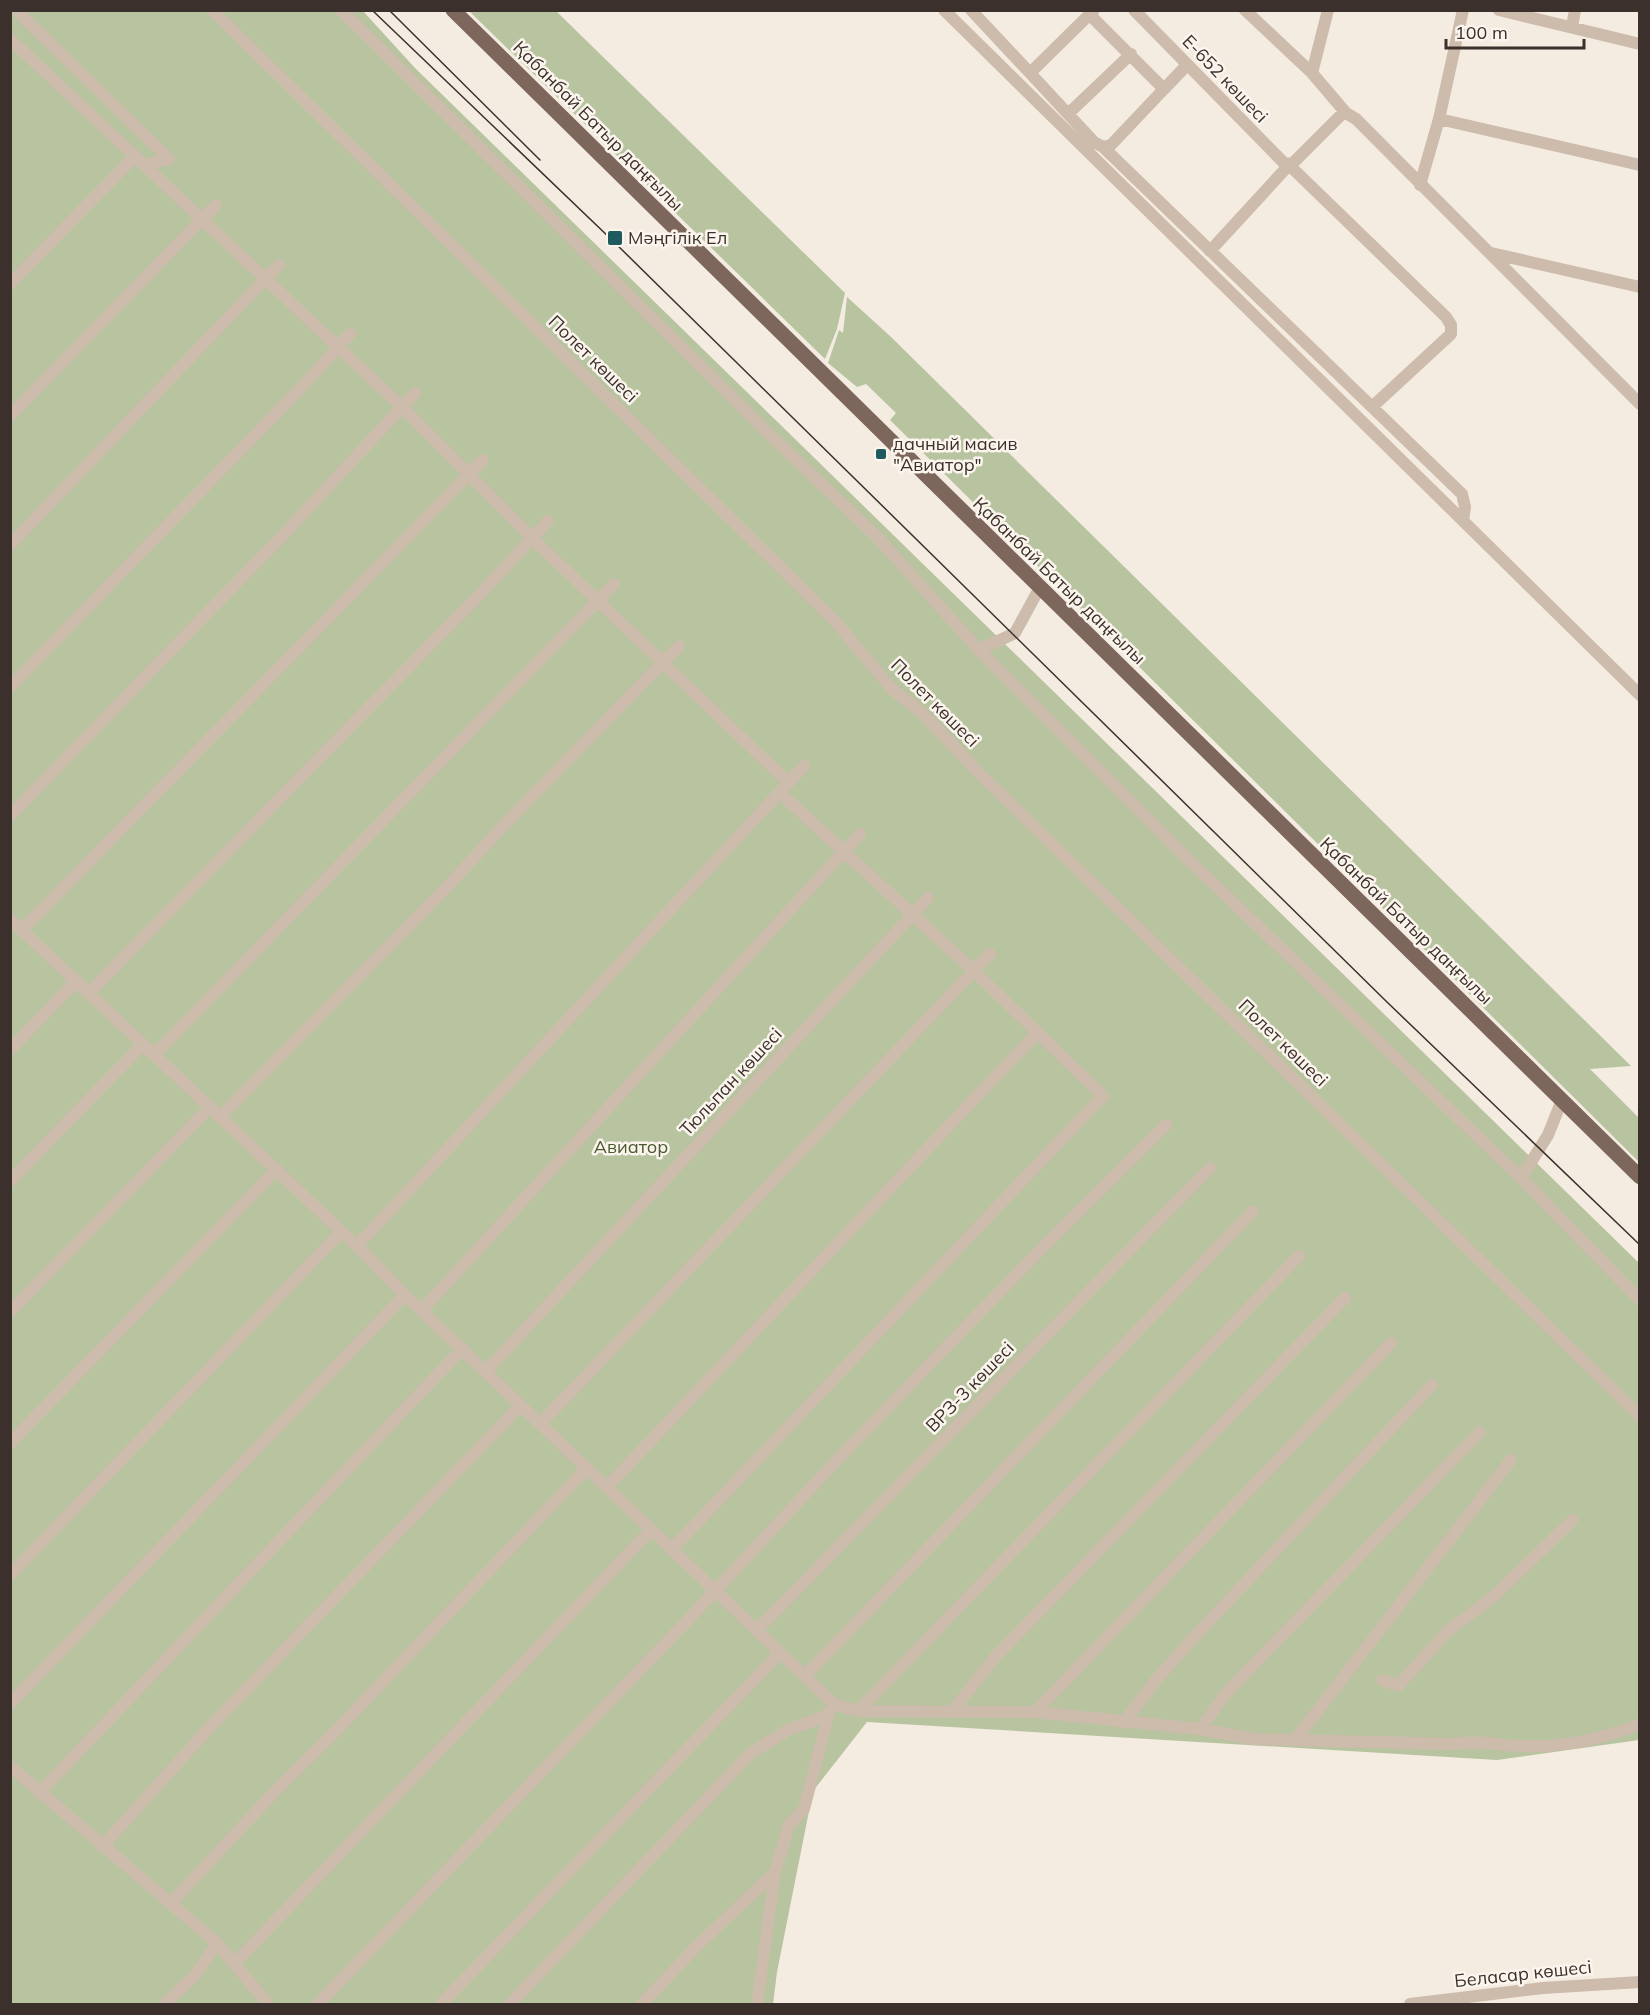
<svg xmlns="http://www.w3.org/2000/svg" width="1650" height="2015" font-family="Mulish,sans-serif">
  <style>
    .green { fill: #b8c4a0 }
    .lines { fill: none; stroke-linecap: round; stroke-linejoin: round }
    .minor { stroke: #cdbbac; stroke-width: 12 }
    .major { stroke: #7d675c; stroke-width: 15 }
    .tram { stroke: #3b302b; stroke-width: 1.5 }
    .poi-dot { fill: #1f5a5e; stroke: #fbf5ee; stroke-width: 2 }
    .labels { text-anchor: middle; stroke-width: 5; stroke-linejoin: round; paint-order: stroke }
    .street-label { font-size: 18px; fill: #3b302b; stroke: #fbf5ee }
    .poi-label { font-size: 18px; fill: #3b302b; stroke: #fbf5ee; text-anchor: start }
    .park-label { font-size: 18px; fill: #4a5a2e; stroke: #fbf5ee }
  </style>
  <rect width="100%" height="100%" fill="#f4ebe1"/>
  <path class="green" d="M11 11H363L415 68 1639 1263V1740L1497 1760 867 1722 813 1791 777 1972 773 2004H11Z
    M469 11H556L845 293 837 329 825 359Z
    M847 297 890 336 1631 1066 1590 1069 1639 1118V1162L890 420 896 413 866 384 857 387 828 363 839 330 843 333Z"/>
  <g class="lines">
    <path class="minor" d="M16 10 169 159 145 165
      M212 10 835 621 891 688 922 713 980 774 1640 1416
      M341 10 766 431 877 537 979 650 1192 863 1521 1178 1640 1300
      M944 10 1640 695
      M971 10 1030 73
      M1134 10 1285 164 1293 163 1342 114 1346 113 1356 119 1640 404
      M1245 10 1312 73 1346 113
      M1499 10 1640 44
      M1090 15 1164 89 1111 145 1103 147 1094 142 1030 73 1094 10
      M1572 27 1575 10
      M10 39 403 408 532 538 789 783
      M1312 73 1328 10
      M1164 89 1187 65
      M1069 113 1131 54
      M1439 119 1640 165
      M1103 147 1462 494 1465 507 1463 521
      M1420 185 1439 119 1463 10
      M1210 251 1289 165 1446 317 1451 325V334L1372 407
      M1491 253 1640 287
      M10 284 135 156
      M10 416 216 205
      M10 545 279 265
      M979 650 1015 633 1039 589
      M10 687 297 392 350 334
      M10 816 287 531 415 393
      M10 919 357 1246 405 1295 834 1704 858 1711 1035 1712 1200 1729 1254 1739 1454 1744C1477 1740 1497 1745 1520 1746 1560 1748 1602 1739 1640 1724
      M23 929 483 460
      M90 992 485 589 548 521
      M10 1050 77 980
      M155 1054 614 584
      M221 1116 449 885 503 826 679 646
      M1521 1178 1548 1135 1562 1100
      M10 1181 143 1044
      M357 1246 804 766
      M422 1310 860 834
      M10 1312 210 1107
      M487 1370 928 898
      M541 1423 990 954
      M10 1443 277 1169
      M607 1487 1037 1033
      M671 1550 1103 1096 974 971 780 793
      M10 1575 341 1232
      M756 1631 1210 1168
      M805 1676 1253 1211
      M1382 1680 1398 1686 1449 1630 1493 1597 1573 1520
      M10 1704 405 1295
      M954 1709 996 1656 1345 1298
      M858 1711 1299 1256
      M1035 1712 1391 1343
      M1123 1723 1157 1679 1196 1635 1432 1385
      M1200 1729 1227 1692 1480 1432
      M1295 1740 1511 1460
      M10 1766 217 1943 268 2004
      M39 1793 463 1348
      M102 1847 209 1728 521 1405
      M172 1902 280 1786 334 1733 586 1469
      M234 1964 651 1530
      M165 2004 196 1974 217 1943
      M318 2004 689 1619 837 1460 1048 1242 1166 1125
      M441 2004 779 1654
      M510 2004 751 1753 788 1730 826 1716
      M642 2004 695 1948 775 1872
      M757 2004 775 1872 789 1825 804 1809 829 1712
      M1410 2004 1543 1988 1640 1982"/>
    <path class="major" d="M453 10 1640 1177"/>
    <path class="tram" d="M372 10 613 241 1388 1003 1640 1245
      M389 10 540 160"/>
  </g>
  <g class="poi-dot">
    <rect x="607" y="230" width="16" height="16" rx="3"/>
    <rect x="875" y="448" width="12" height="12" rx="3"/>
  </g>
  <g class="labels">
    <g class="street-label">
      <text transform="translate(1225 79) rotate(46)" y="6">Е-652 көшесі</text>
      <text transform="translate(598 126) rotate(45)" y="6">Қабанбай Батыр даңғылы</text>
      <text transform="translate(593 359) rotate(44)" y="6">Полет көшесі</text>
      <text transform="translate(1059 581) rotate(44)" y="6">Қабанбай Батыр даңғылы</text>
      <text transform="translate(935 703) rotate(45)" y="6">Полет көшесі</text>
      <text transform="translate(1406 921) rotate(44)" y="6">Қабанбай Батыр даңғылы</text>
      <text transform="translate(1283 1043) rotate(44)" y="6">Полет көшесі</text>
      <text transform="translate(731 1082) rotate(-47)" y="6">Тюльпан көшесі</text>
      <text transform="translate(970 1387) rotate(-46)" y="6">ВРЗ-3 көшесі</text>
      <text transform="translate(1523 1974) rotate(-6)" y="6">Беласар көшесі</text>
    </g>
    <g class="poi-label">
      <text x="628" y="244">Мәңгілік Ел</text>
      <text x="893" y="450">дачный масив<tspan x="893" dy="21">"Авиатор"</tspan></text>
    </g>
    <g class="park-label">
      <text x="631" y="1153">Авиатор</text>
    </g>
  </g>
  <rect width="1650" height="2015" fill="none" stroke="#3b302b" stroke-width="24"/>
  <path d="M1446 39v9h138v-9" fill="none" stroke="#3b302b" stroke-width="3"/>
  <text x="1455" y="39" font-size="18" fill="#3b302b" stroke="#fbf5ee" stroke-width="4.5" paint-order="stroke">100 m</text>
</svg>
